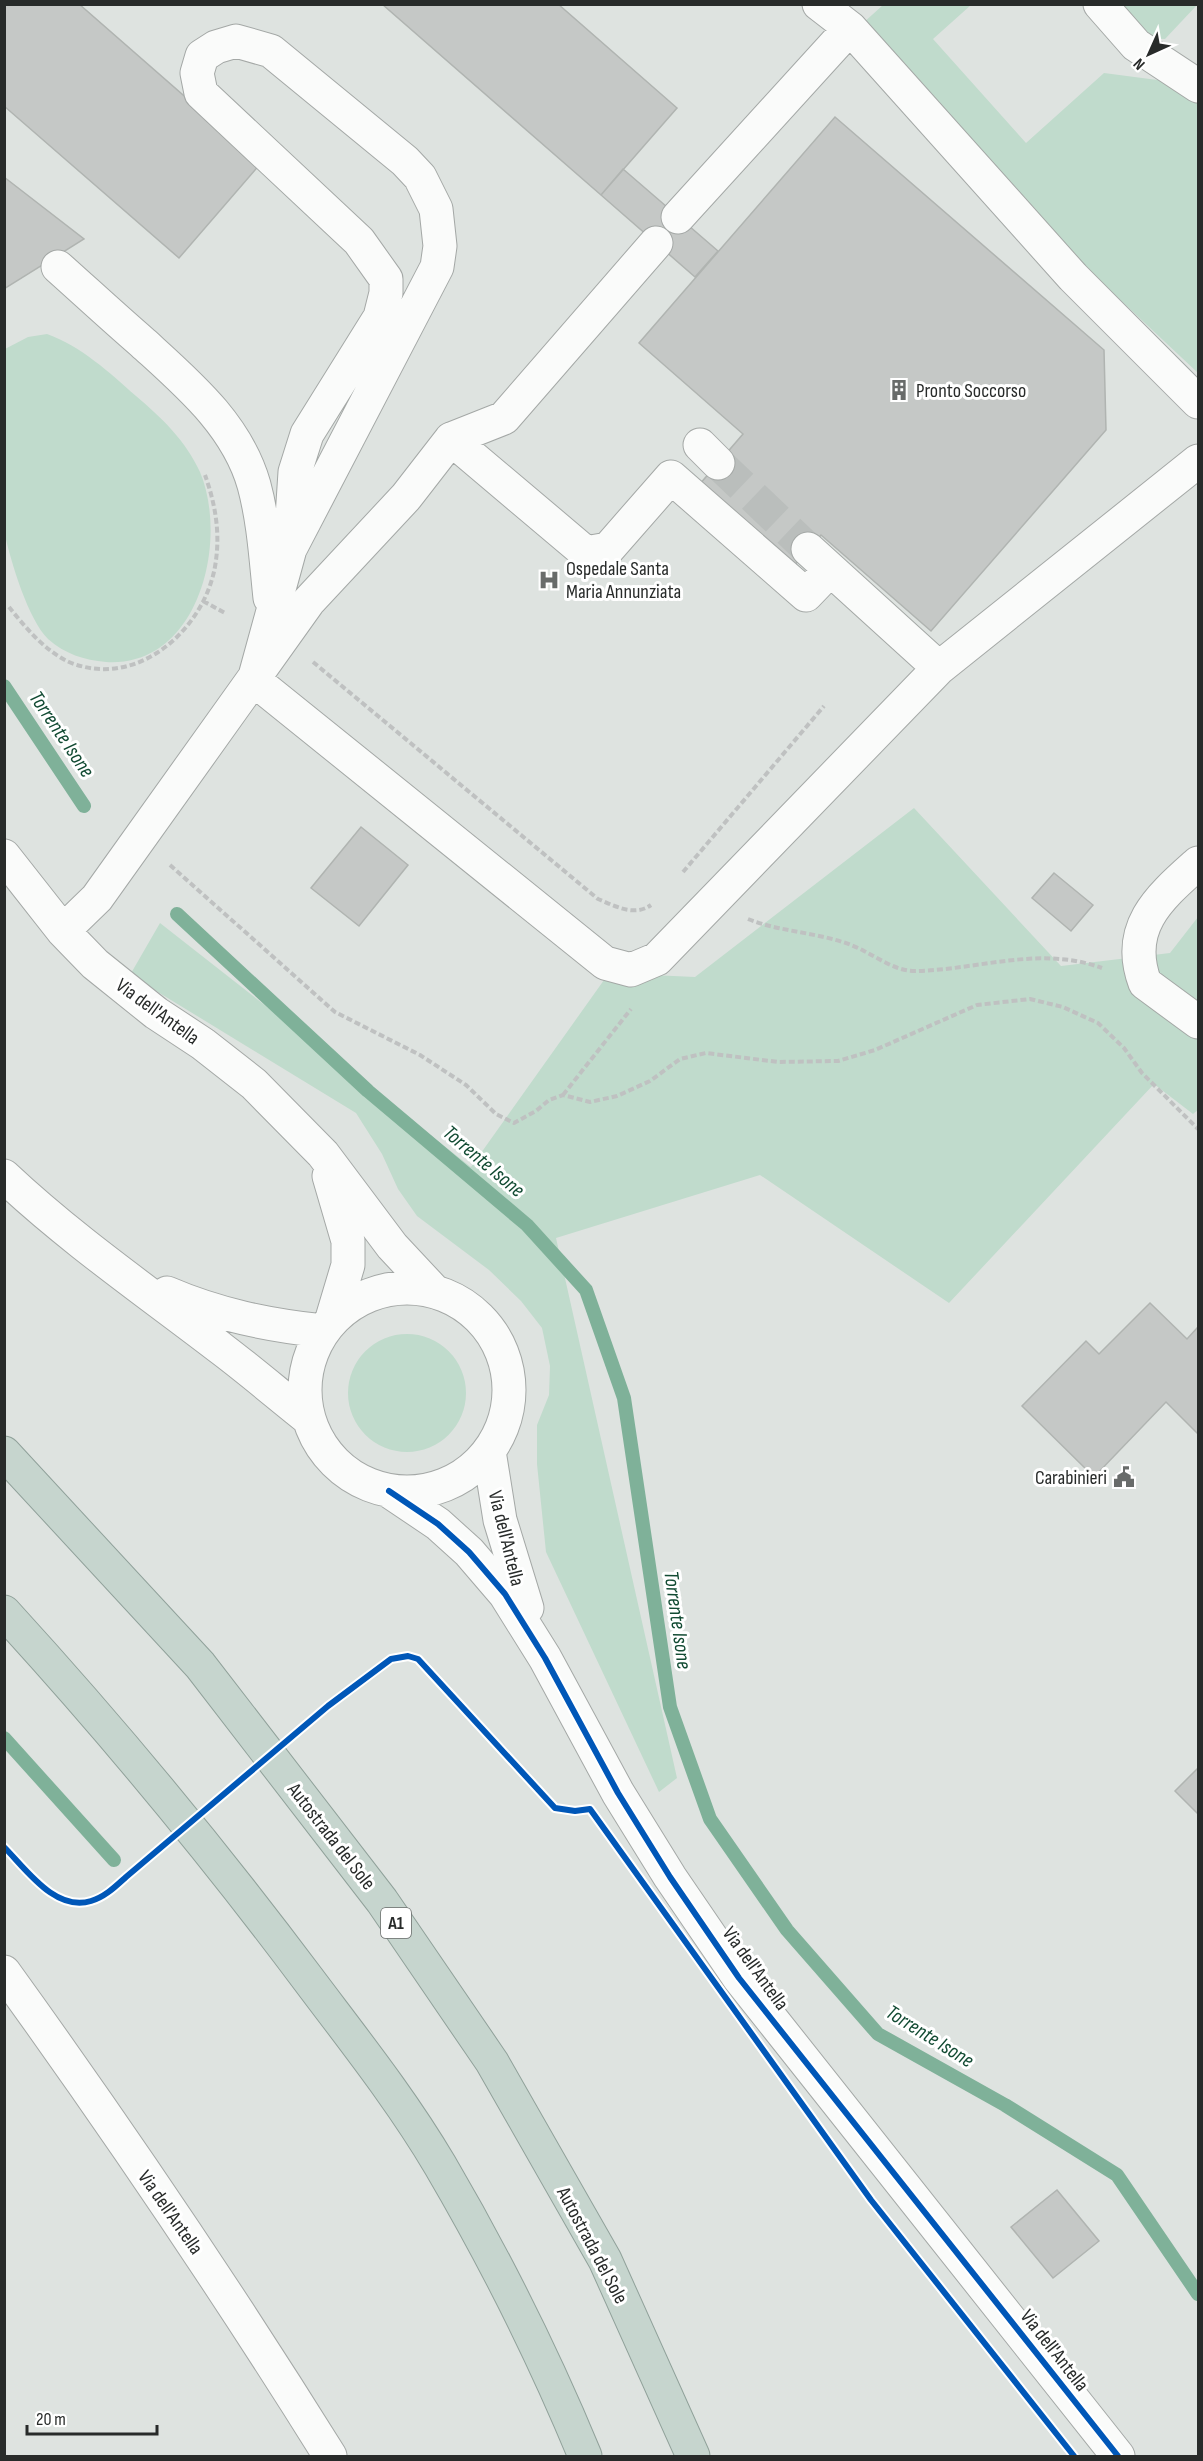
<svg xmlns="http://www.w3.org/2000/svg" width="1203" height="2461" font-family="'Sofia Sans Condensed',sans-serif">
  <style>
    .green { fill: #c0dbcc }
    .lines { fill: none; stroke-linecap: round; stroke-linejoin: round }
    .stream { stroke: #7fb199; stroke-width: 14 }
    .building { fill: #c5c8c6; stroke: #b0b4b1; stroke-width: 1.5 }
    .minor-tunnel { stroke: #babebc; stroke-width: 33; stroke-dasharray: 33 16; stroke-linecap: butt }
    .minor-casing { stroke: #a4a8a6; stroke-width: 35 }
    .highway-casing { stroke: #90a19a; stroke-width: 35 }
    .path { stroke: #bfc1c1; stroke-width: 4; stroke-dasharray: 6 3; stroke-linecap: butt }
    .minor { stroke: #fafbfa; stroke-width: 33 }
    .highway { stroke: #c6d5ce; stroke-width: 33 }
    .cycleway-casing { stroke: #fff; stroke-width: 10 }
    .cycleway { stroke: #0057b8; stroke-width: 6 }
    .labels { text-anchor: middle; stroke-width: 6; stroke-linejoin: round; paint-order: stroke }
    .shield { fill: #fff; stroke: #686b6a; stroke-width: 1.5 }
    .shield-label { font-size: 18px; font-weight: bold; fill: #282b2a }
    .poi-label { font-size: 20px; fill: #282b2a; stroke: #fff; text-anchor: start }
    .street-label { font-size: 20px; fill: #282b2a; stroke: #fff }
    .water-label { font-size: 21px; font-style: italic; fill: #124b33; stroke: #fff }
  </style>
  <rect width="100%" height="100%" fill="#dee3e0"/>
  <path class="green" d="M883 5H971L933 39 1026 143 1104 73 1165 81 1198 102V373L1064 247 862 24Z
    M1112 5H1197L1165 39 1143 38Z
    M47 334C81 346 110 373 136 396 161 417 186 441 200 472 229 541 199 668 106 662 84 660 65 654 48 639 28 619 11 562 5 535 1 518 4 497 4 480 4 436 4 393 5 349L28 337Z
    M914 808 1061 966 1170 953 1198 917V1110L1193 1114 1154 1084 949 1303 760 1175 556 1238 677 1778 659 1792 546 1552 537 1464V1425L549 1395 550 1366 542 1328 521 1301 489 1270 417 1216 398 1189 382 1154 356 1113 130 975 160 923 471 1167 609 973 695 977Z
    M348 1393a59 59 0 1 1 118 0a59 59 0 1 1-118 0Z"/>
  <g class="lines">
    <path class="stream" d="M4 686 84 806
      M177 914 368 1091 527 1225 586 1290 624 1398 670 1707 710 1819 787 1930 878 2034 1005 2105 1117 2175 1198 2294
      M4 1738 114 1860"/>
  </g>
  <path class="building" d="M4 4H79L261 163 179 258 4 106Z
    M382 4H558L677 108 601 195Z
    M835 117 1104 350 1106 430 931 631 821 535 793 567 699 485 743 434 639 343Z
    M623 169 718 251 695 277 601 195Z
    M4 177 84 239 4 289Z
    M361 827 408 865 359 926 311 888Z
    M1054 873 1093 905 1071 931 1032 898Z
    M1150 1303 1187 1339 1198 1327V1434L1166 1402 1094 1477 1022 1406 1086 1341 1099 1354Z
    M1198 1768V1814L1175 1791Z
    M1057 2190 1099 2241 1053 2278 1011 2227Z"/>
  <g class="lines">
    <path class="minor-tunnel" d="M718 463 808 549"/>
    <defs>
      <path id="minor" d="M819 4 850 28 1073 277 1198 402
        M1100 4 1136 45 1198 86
        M678 217 850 28
        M58 267C86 292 114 318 143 343 188 384 237 425 254 485 264 522 266 561 270 598
        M451 439 586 553 608 549 671 477 806 595 830 570
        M700 445 718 463
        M939 668 1198 461
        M254 680 290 549 437 267 440 246 436 209 420 177 405 161 271 51 236 41 216 47 202 56 197 73 201 93 359 241 386 279V293L380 317 307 434 295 472 290 549
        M254 680 605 963 631 970 657 959 939 668 808 549
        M4 856 63 931 95 964 156 1013 203 1044 254 1084 323 1154 392 1246 435 1292
        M1198 863C1160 897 1124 927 1145 983L1198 1022
        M63 931 97 898 309 601 406 497 451 439 504 418 656 243
        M4 1176C72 1240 149 1293 223 1350 252 1372 280 1396 309 1419
        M329 1176 348 1241V1265L331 1322
        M305 1390a102 102 0 1 1 204 0a102 102 0 1 1-204 0Z
        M167 1293C218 1315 268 1325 323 1331
        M489 1451 500 1520 527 1608
        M389 1491 438 1524 469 1552 505 1594 545 1658 618 1793 670 1877 739 1978 1118 2456
        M4 1972C118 2130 227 2291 330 2456"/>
      <path id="highway" d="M4 1453 200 1665 382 1901 492 2062 605 2260 693 2456
        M4 1612C111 1729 213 1852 308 1979 353 2039 401 2099 440 2165 494 2257 544 2357 585 2456"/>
    </defs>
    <use href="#minor" class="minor-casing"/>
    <use href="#highway" class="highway-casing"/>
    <path class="path" d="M203 601 225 613
      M9 607C25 627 45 651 69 662 138 691 208 627 216 560 220 531 215 503 205 475
      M313 662 598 899C615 906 634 917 651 905
      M170 865 335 1012 420 1055 466 1085 496 1114 514 1123 536 1111 549 1100 563 1095 590 1102 617 1096 650 1081 680 1059 706 1053 778 1062 838 1061 875 1050 977 1005 1030 999 1063 1007 1098 1023 1124 1048 1142 1073 1198 1129
      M683 872 824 706
      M748 919C785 934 829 932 864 951 880 959 896 971 915 971 979 970 1039 945 1102 968
      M563 1095 631 1009"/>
    <use href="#minor" class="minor"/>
    <use href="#highway" class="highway"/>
    <defs>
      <path id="cycleway" d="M389 1491 438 1524 469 1552 505 1594 545 1658 618 1793 670 1877 739 1978 1118 2456
        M4 1847C26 1869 55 1912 91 1901 105 1897 116 1886 126 1877L328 1706 391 1659 408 1656 418 1659 555 1808 575 1811 590 1809 871 2200 1074 2456"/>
    </defs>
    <use href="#cycleway" class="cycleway-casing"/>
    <use href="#cycleway" class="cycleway"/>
  </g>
  <defs>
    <symbol id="building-bare" viewBox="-9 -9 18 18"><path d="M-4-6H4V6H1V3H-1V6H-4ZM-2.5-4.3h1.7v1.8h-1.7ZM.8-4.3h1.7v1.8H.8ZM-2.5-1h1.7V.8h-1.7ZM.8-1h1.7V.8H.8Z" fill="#686b6a" stroke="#fff" stroke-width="2.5" paint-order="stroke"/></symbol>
    <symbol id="hospital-bare" viewBox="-9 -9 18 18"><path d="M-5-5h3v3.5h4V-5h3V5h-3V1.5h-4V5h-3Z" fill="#686b6a" stroke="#fff" stroke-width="2.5" paint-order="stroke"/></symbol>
    <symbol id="civic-bare" viewBox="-9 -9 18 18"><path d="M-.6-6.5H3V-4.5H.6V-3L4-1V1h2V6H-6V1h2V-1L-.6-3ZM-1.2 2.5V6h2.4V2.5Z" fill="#686b6a" stroke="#fff" stroke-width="2.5" paint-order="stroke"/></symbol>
  </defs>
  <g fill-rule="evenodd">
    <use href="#building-bare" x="884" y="375" width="30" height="30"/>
    <use href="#hospital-bare" x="534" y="565" width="30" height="30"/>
    <use href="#civic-bare" x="1109" y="1462" width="30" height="30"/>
  </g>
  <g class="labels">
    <rect class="shield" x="381" y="1908" width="30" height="30" rx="4.5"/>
    <g class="shield-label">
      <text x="396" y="1929">A1</text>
    </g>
    <g class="poi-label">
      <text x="916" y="397">Pronto Soccorso</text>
      <text x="566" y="575">Ospedale Santa<tspan x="566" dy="23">Maria Annunziata</tspan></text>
      <text x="1107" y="1484" text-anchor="end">Carabinieri</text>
    </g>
    <g class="street-label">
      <text transform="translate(158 1011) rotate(36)" y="7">Via dell'Antella</text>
      <text transform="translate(507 1538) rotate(76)" y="7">Via dell'Antella</text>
      <text transform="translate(332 1836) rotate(52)" y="7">Autostrada del Sole</text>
      <text transform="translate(756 1968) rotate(54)" y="7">Via dell'Antella</text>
      <text transform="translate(171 2212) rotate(55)" y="7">Via dell'Antella</text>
      <text transform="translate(593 2245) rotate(62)" y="7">Autostrada del Sole</text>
      <text transform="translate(1055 2350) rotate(52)" y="7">Via dell'Antella</text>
    </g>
    <g class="water-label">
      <text transform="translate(62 734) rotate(56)" y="7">Torrente Isone</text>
      <text transform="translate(484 1161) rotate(40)" y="7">Torrente Isone</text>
      <text transform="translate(678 1620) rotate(82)" y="7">Torrente Isone</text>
      <text transform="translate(930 2036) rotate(32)" y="7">Torrente Isone</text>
    </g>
  </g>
  <rect width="1203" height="2461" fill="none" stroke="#282b2a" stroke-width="12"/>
  <g transform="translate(1149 54) rotate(225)" stroke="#ffffff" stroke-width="4.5" paint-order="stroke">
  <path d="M0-4.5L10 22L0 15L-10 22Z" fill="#282b2a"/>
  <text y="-9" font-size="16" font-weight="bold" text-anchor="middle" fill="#282b2a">N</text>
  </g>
  <path d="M27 2425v9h130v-9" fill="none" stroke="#282b2a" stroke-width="3"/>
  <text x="36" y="2425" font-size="18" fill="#282b2a" stroke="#ffffff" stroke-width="4.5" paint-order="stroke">20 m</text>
</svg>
